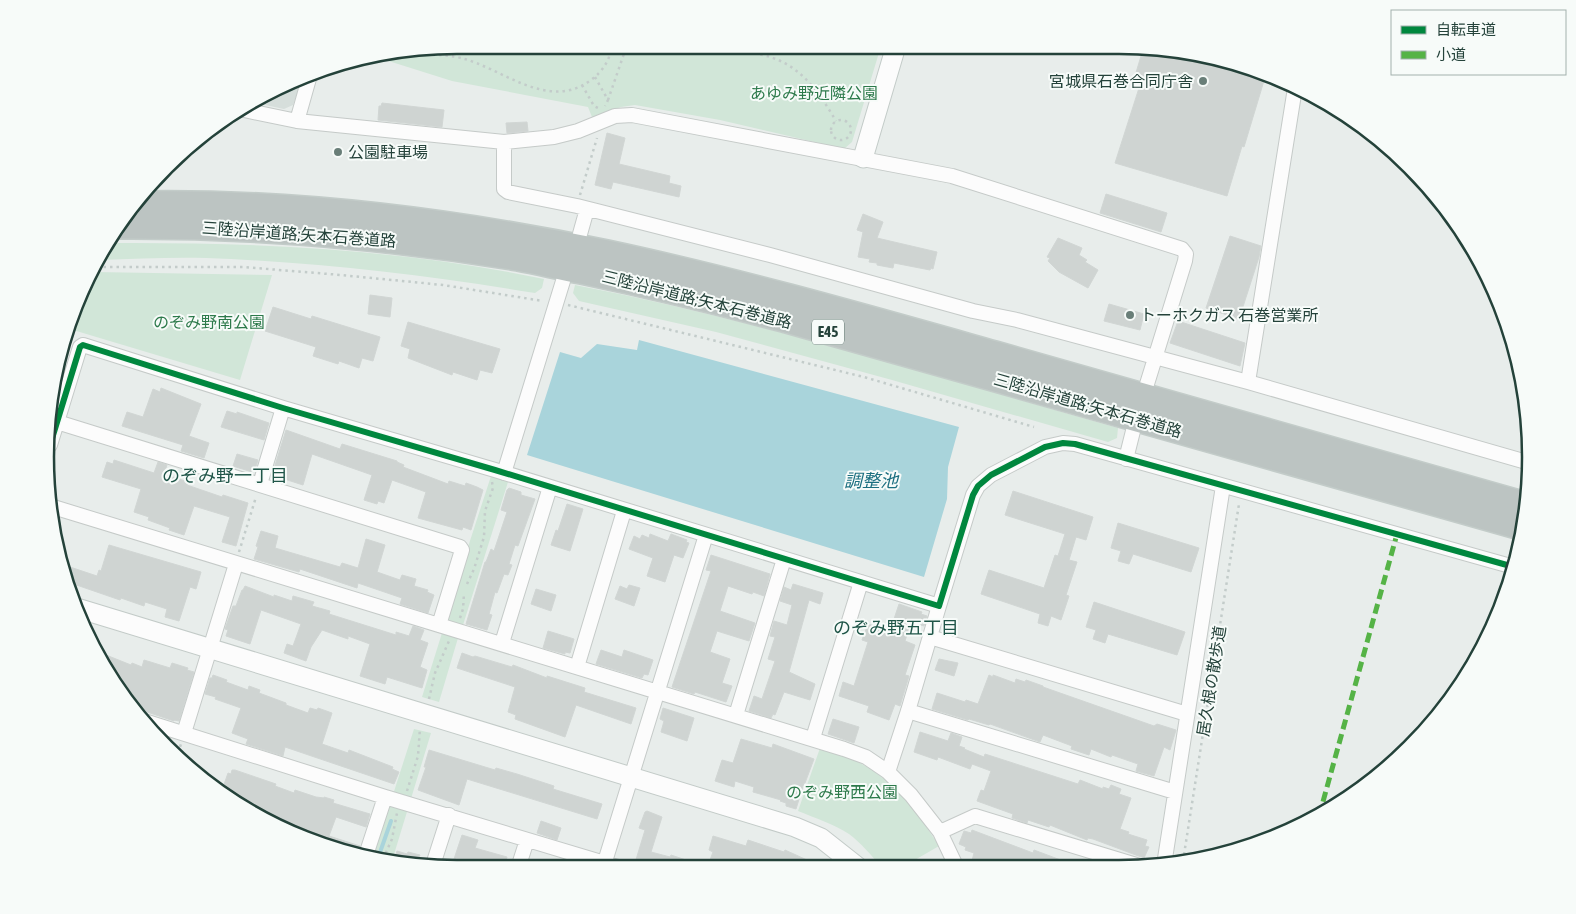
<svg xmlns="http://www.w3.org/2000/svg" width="1576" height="914" font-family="'Asap Condensed','Noto Sans JP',sans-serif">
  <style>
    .built { fill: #d6dedb }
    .green { fill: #d1e6d8 }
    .water { fill: #a9d4db }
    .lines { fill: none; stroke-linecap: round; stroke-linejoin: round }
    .stream { stroke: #a9d4db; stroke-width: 4 }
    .building { fill: #cfd4d2; stroke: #d1d6d4 }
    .street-casing { stroke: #c5cac8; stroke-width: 16 }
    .secondary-casing { stroke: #c3cbc8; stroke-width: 21 }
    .highway-casing { stroke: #c3ccc9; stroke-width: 28 }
    .path { stroke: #c3ccca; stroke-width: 2.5; stroke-dasharray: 2.5 4; stroke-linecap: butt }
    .street { stroke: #fcfcfc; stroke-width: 14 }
    .secondary { stroke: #fcfcfc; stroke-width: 19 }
    .highway { stroke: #bcc4c2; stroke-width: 25 }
    .quiet { stroke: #55b346; stroke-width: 5; stroke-dasharray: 10 5; stroke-linecap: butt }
    .cycleway-casing { stroke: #f7fbf9; stroke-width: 9 }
    .cycleway { stroke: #00873e; stroke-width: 6 }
    .poi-dot { fill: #697e78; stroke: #f7fbf9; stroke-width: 2 }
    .labels { text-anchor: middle; stroke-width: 4; stroke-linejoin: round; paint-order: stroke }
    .shield { fill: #f7fbf9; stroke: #637a73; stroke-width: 1 }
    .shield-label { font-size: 15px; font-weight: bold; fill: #24423a }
    .poi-label { font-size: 16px; fill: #24423a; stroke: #f7fbf9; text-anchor: start }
    .park-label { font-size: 16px; fill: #2d7a4b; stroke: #f7fbf9 }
    .street-label { font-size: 16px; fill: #24423a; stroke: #f7fbf9 }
    .neighbourhood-label { font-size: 18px; fill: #1f5548; stroke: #f7fbf9 }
    .water-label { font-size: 18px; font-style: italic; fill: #1c6f80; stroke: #f7fbf9 }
    .rim { fill: none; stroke: #24423a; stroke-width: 2.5 }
  </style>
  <rect width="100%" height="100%" fill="#e8edeb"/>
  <path class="built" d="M302 79 293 105 284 109 256 103Z"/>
  <path class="green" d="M457 45 881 46 852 142 844 149 720 120 635 105 621 107 592 117 588 107 452 81 379 58Z
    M108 243C254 242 401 249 544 279L542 288 535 293C426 275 317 262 206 258 171 257 135 259 100 260Z
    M95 272 272 275 240 380 73 330Z
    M575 285C758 320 938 377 1118 428L1117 438 1108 442 892 380 716 332 579 301 573 293Z
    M491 476 508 482 463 625 450 622 446 615Z
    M442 633 458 638 439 702 422 697Z
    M414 729 431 733 392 861 373 857Z
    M820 748C833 753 848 756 860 763 896 782 918 813 939 846L901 868H882C872 856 861 843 849 834 834 824 815 818 798 811Z"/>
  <path class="water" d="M639 340 959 427 948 467 947 499 924 577 527 455 560 352 581 358 597 344 637 350Z"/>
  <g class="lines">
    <path class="stream" d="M378 858 391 821"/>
  </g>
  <path class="building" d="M1118 46H1146L1252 67 1266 74 1244 147 1242 146 1227 196 1115 163 1139 88 1132 86 1141 56 1118 48Z
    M382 103 444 110 442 127 378 120 379 106H381Z
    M527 122 528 131 507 133 506 123Z
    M607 133 625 138 619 164 670 176 669 183 681 186 679 197 613 182 611 189 595 185Z
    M1106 194 1167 213 1161 232 1100 213Z
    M863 214 883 222 877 238 937 252 933 269 931 268 930 270 894 263 893 268 877 265V263L869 262 870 259 858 257 863 232 857 230Z
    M1230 236 1261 246 1259 257 1239 319 1206 308Z
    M1058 238 1082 248 1079 255 1087 260 1085 262 1098 270 1088 288 1059 272 1048 261 1050 258 1047 257Z
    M370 295 392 298 390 317 368 314Z
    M1109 304 1144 314 1140 330 1104 321Z
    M273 307 311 319 312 316 380 337 373 361 362 358 359 368 339 361 338 364 313 356 316 347 265 331Z
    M1178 321 1245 343 1240 366 1170 343Z
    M408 322 500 349 492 373 480 370 477 380 453 372 452 375 408 358 410 349 401 346Z
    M161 388 201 404 189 436 209 443 204 458 181 451 183 445 122 426 127 412 143 417 153 389 160 392Z
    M227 411 237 414V412L269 423 264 440 221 427Z
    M286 430 340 449 342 444 397 461V462L404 465 403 467 448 484 449 481 465 486 466 483 477 487 483 490 471 530 463 527 462 530 418 518 426 492 392 480 384 503 378 501 377 504 364 500 372 475 312 454 303 485 272 475Z
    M237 454 258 460 255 470 253 469 252 472 233 466Z
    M114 460 154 473 158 462 167 465 164 474 188 482 187 485 222 497 223 495 248 503 236 546 222 542 230 517 194 506 184 535 169 530 170 528 148 520 149 517 134 512 141 489 102 477 107 462 113 464Z
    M509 488 521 492V495L535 499 518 546 515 545 509 564 512 565 508 575 504 574 497 593 495 592 489 614 492 615 487 630 466 624 485 562H486L491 549 494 551 507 512 501 510 507 490Z
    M1013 491 1093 517 1086 540 1076 537 1069 560 1077 562 1066 595 1069 596 1061 620 1051 616 1048 626 1038 623 1040 614 981 594 989 570 1044 588 1055 555 1058 556 1065 534 1005 515Z
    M567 504 583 509 570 551 551 545 556 530 558 531Z
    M1118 523 1199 548 1191 572 1133 554 1129 564 1118 561 1121 551 1111 548Z
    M261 531 278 536 275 548 340 567 342 563 358 568 366 539 385 545 377 572 400 580 402 575 416 579 414 586 428 590 427 592 434 595 428 613 400 604 402 598 358 583 357 588 300 569 299 572 254 559 258 547 256 546Z
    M650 534 668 541 671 534 687 540 686 542 689 543 683 558 674 555 665 582 647 576 653 558 629 549 634 536 640 539 642 535 649 538Z
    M109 545 201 572 196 589 190 587 179 621 165 617 167 609 145 602 144 606 121 598 120 600 65 581 70 567 97 576 99 570 101 571Z
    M711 555 770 574 764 596 753 592 752 594 728 586 720 611 755 623 749 641 717 631 710 652 730 659 722 683 732 686 726 702 695 692 694 694 672 687 711 571 706 570Z
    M793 584 823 593 820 604 809 600 789 672 815 684 810 700 784 692 775 715 773 714 771 718 749 711 754 696 762 699 775 661 768 659 775 637 770 636 774 621 787 625 792 605 780 601 784 587 791 590Z
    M629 585 640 588 634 606 615 599 620 586 627 589Z
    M245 586 274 597V595L292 601 293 596 314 602 312 606 330 611 329 614 396 635V632L409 636 413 626 424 630 420 640 428 643 420 667 427 670 422 688 387 677 385 684 360 676 370 644 348 636V639L322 630 311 647 306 661 284 653 287 644 293 646 301 624 261 610 250 644 226 636 228 630 225 629 233 606H236L242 590H243Z
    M536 589 556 595 551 611 531 604Z
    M1094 602 1185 632 1177 655 1108 634 1105 643 1093 639 1096 630 1086 627Z
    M899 604 922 612 921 614 927 616 924 626 911 622 905 641 915 645 905 675 909 676 900 706 895 704 889 720 867 712 869 706 839 696 843 682 854 686 868 642 862 640 868 624 890 631Z
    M548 631 574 639 570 653 565 652V654L543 648Z
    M601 650 622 657 624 650 653 660 648 675 644 674 642 678 596 664Z
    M101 653 131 665 132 663 142 667 144 660 170 668 172 663 188 668 187 670 194 672 179 721 174 720V721L129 706Z
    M462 653 473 657 475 656 512 667 513 665 547 678V676L585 688 584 692 636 708 631 724 576 705 565 737 515 719 516 715 508 712 515 687 457 668Z
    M939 659 958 663 954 676 935 670Z
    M213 675 227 680 226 682 248 690 249 686 260 690 259 693 286 703V705L308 713 310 708 317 710 318 708 332 713 322 744 348 753 349 750 393 767 392 769 399 772 394 784 285 747 283 756 246 744 248 739 232 733 241 708 215 699 216 697 205 694 210 678H212Z
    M989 675 993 677V675L1015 683 1016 679 1025 682 1026 680 1043 686V687L1154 726 1157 724 1176 730 1170 750 1164 747 1154 776 1136 771 1138 764 1112 755 1111 757 1091 749 1089 755 1071 749 1072 746 1043 735 1040 742 990 724 989 725 969 719 968 720 932 709 937 693 965 702 966 700 978 704Z
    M663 708 694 718 687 741 661 732 664 721 660 719Z
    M833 719 859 727 854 743 828 734Z
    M920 732 948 741 951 733 962 737 959 746 965 748 964 749 984 757 985 754 1078 784 1080 780 1103 789V787L1109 789 1111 785 1121 789 1119 794 1131 798 1120 829 1129 832 1128 834 1147 840 1145 846 1149 847 1144 858 1093 839 1088 838 1087 840 1050 825 1049 827 1028 820 1027 823 1012 818 1013 814 977 801 981 790 984 791 991 771 972 764 970 769 938 757 937 760 914 752Z
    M741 739 772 748 773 744 814 759 805 783H804L796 809 786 806V803L780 801 781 800 753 792 754 787 735 781 734 787 715 781 722 760 733 763Z
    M429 750 495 770 496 768 517 774 554 786 553 789 602 804 597 819 467 779 459 805 418 790 426 767H424Z
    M232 770H235L276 784 275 786 294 793 295 790 316 797 324 798V797L334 800 333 803 370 814 366 827 336 817 329 836 360 846 358 854 324 847 314 842 315 837 294 830V832L228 800 221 793 228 773 231 774Z
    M647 811 662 817 651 852 670 857 671 855 686 860 683 868H653L635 863 645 830 639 828 645 812Z
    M541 821 561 828 557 840 537 833Z
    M972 830 1033 853 1034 850 1050 856 1079 867V868H970L974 853 965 850 966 847 959 844 964 831 971 833Z
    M462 835 478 840 475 848 507 857 504 868H488L475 864 473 868H451Z
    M713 836 746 846 748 840 784 852 785 850 807 860 804 868H707L713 852 709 850Z
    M397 851 407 854 408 852 420 855 419 858 425 860 424 867 394 861Z"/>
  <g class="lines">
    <defs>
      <path id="street" d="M244 110 297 121 504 142 554 137 578 131 615 116 632 115 952 176 1182 249 1186 254 1185 261 1147 384
        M297 121 310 75
        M504 142V189L508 192 577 206 770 255 973 311 1017 320 1248 382 1530 463
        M580 234 587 209
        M1248 382 1295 88
        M57 422 460 547 462 550 439 625
        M50 445 80 347 83 345 283 408 495 470 939 606 973 495 978 486 991 475 1045 447 1063 443 1075 444 1514 567
        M1126 459 1133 431
        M504 473 563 281
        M260 484 283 408
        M50 506 844 749 866 757 888 772 911 795 940 832 957 868
        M930 637 1187 714
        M502 643 550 487
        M577 667 624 511
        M908 711 1175 792
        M736 715 784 559
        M144 721 385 797 621 868
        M184 733 236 564
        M813 738 861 582
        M888 772 908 711 939 606
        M940 832 975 816 1146 868
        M366 855 385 797
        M1164 865 1223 486
        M432 868 449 815
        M518 868 527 840
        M603 868 706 535"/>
      <path id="secondary" d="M863 158 896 46
        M77 608 795 827 821 838 859 868"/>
      <path id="highway" d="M137 204C294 201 453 221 607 253 738 281 867 318 995 354 1172 405 1349 455 1526 505
        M116 226C251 225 385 236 518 258 539 262 560 267 581 271 649 285 716 301 783 319L1524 528"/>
    </defs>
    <use href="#street" class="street-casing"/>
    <use href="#secondary" class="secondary-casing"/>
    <use href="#highway" class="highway-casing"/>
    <path class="path" d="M696 45C716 52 735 50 757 54 797 60 817 89 836 121
      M400 54C421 56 441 53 461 58 502 68 548 112 591 80 603 71 610 60 612 45
      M595 77 608 100 605 106
      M582 85 594 106 600 109
      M608 100 627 45
      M831 130a10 10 0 1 1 20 0a10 10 0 1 1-20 0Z
      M580 195 597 138
      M97 267H243L341 275 443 285 543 301
      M568 305 864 377 1034 427
      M239 552 256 497
      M467 584 474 569 484 537 485 511 493 488 492 482
      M460 618 463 609 464 594
      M429 699 435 673 449 641
      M178 753 181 744
      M407 791 418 756 420 728
      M383 859 392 839 397 813
      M1183 861 1239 504"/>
    <use href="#street" class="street"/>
    <use href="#secondary" class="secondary"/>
    <use href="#highway" class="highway"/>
    <path class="quiet" d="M1319 816 1397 534"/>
    <defs>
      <path id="cycleway" d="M50 445 80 347 83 345 283 408 495 470 939 606 973 495 978 486 991 475 1045 447 1063 443 1075 444 1514 567"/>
    </defs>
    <use href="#cycleway" class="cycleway-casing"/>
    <use href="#cycleway" class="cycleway"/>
  </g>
  <g class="poi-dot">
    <circle cx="1203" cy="81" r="5"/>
    <circle cx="338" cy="152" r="5"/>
    <circle cx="1130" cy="315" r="5"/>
  </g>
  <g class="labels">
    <rect class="shield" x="812" y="319.5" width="32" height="25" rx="4"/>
    <g class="shield-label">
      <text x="828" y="337">E45</text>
    </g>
    <g class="poi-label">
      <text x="1193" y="87" text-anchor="end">宮城県石巻合同庁舎</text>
      <text x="348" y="158">公園駐車場</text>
      <text x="1140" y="321">トーホクガス 石巻営業所</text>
    </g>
    <g class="park-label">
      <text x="814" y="99">あゆみ野近隣公園</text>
      <text x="209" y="328">のぞみ野南公園</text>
      <text x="842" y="798">のぞみ野西公園</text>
    </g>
    <g class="street-label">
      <text transform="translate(299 234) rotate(4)" y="6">三陸沿岸道路;矢本石巻道路</text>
      <text transform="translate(697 299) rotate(14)" y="6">三陸沿岸道路;矢本石巻道路</text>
      <text transform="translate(1088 405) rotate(16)" y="6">三陸沿岸道路;矢本石巻道路</text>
      <text transform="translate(1211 681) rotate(-81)" y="6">居久根の散歩道</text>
    </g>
    <g class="neighbourhood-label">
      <text x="225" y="482">のぞみ野一丁目</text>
      <text x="896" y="634">のぞみ野五丁目</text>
    </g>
    <g class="water-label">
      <text x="871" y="487">調整池</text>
    </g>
  </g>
  <path d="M0 0H1576V914H0ZM457 54H1119A403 403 0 0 1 1522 457V457A403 403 0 0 1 1119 860H457A403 403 0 0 1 54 457V457A403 403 0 0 1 457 54Z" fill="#f7fbf9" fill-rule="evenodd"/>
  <path class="rim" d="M457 54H1119A403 403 0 0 1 1522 457V457A403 403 0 0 1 1119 860H457A403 403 0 0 1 54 457V457A403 403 0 0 1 457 54Z"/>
  <rect x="1391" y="10" width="175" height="65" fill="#f7fbf9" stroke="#a3b1ad"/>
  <rect x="1401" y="26" width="25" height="8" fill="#00873e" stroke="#a3b1ad"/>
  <text x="1436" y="35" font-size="15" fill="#24423a">自転車道</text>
  <rect x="1401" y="51" width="25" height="8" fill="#55b346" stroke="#a3b1ad"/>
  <text x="1436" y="60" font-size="15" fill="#24423a">小道</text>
</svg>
